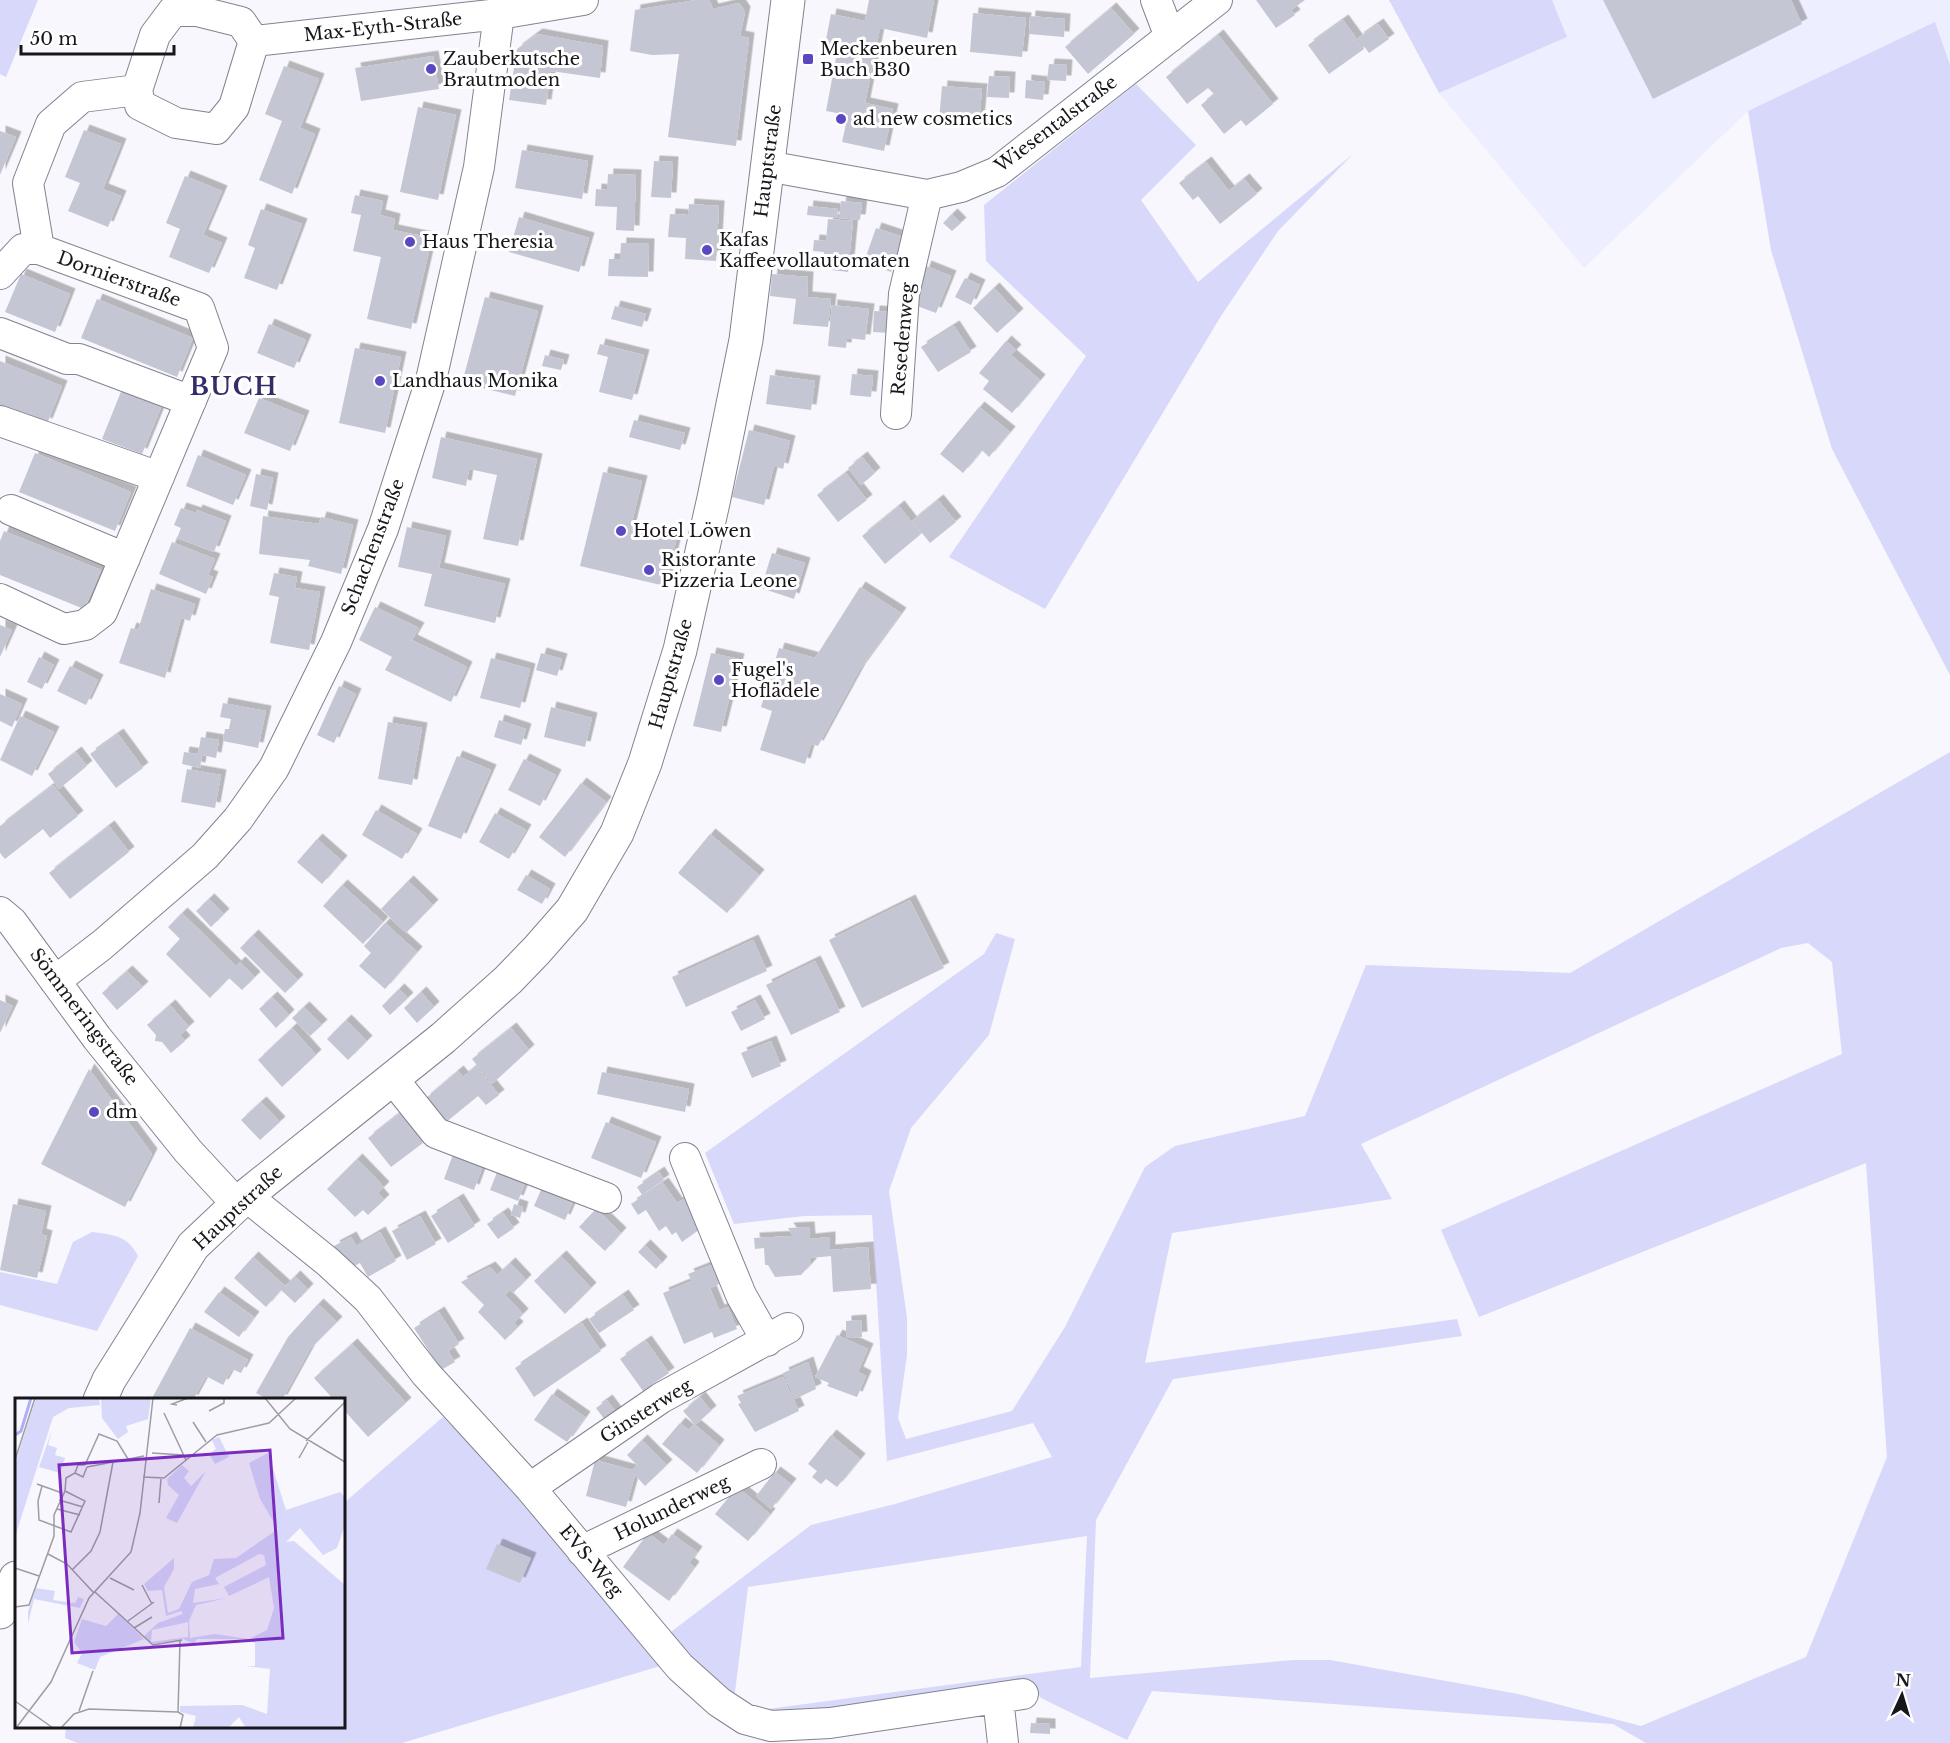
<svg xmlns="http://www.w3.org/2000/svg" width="1950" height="1743" font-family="'Libre Baskerville',serif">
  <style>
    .built { fill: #edeeff }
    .green { fill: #d7d8fa; fill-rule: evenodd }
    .building { fill: #c5c6d3; filter: url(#shadow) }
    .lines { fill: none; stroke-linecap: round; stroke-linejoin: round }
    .minor-casing { stroke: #82838f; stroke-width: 32 }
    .major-casing { stroke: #82838f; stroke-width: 35 }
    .minor { stroke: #fff; stroke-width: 30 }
    .major { stroke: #fff; stroke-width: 33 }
    .poi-dot { fill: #5948c1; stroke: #fff; stroke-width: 2 }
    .labels { text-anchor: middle; stroke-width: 6; stroke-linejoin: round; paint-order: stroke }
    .street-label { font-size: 18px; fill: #16161b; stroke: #fff }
    .poi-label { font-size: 18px; fill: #16161b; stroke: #fff; text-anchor: start }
    .district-label { font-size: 24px; font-weight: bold; letter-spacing: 1.5px; fill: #322c67; stroke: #fff }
    .inset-river { fill: none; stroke: #afaff8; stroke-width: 3 }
    .inset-road { fill: none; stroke: #9d9da3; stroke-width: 1.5 }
    .view { fill: #7b2cbf; fill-opacity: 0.15; stroke: #7b2cbf; stroke-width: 3 }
    .inset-edge { fill: none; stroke: #16161b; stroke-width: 3 }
  </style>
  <defs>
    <filter id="shadow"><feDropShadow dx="5.5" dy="-5.5" stdDeviation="0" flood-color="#0004"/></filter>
  </defs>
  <rect width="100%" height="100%" fill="#f7f7fd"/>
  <path class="built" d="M1552 0H1950V65L1935 23 1748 111 1584 268 1439 93 1567 37Z"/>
  <path class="green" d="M0 0H38L6 77 0 74Z
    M1389 0H1552L1567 37 1439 93Z
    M1935 22 1950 65V675L1832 449 1771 250 1748 111Z
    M1136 84 1196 145 1141 200 1198 282 1353 154 1278 231 1221 316 1045 609 949 557 1086 356 986 261 984 205Z
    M1950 752V1743H1646L1613 1724 1152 1691 1127 1740 1041 1698 1034 1687 813 1718 752 1713 729 1701 667 1635 811 1525 895 1504 1052 1457 1033 1423 887 1461 872 1215 804 1216 734 1224 705 1153 984 954 996 933 1015 939 989 1035 911 1128 889 1191 907 1318V1355L898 1418 906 1439 1012 1411 1065 1327 1145 1167 1175 1146 1305 1116 1366 965 1570 973ZM1808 943 1832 962 1842 1054 1441 1230 1479 1317 1866 1163 1887 1457 1806 1657 1641 1726 1518 1694 1330 1660H1294L1090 1678 1096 1520 1173 1379 1462 1336 1457 1319 1145 1363 1172 1233 1392 1199 1361 1144 1781 948ZM1087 1536 1081 1667 768 1709 734 1700 748 1587Z
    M92 1232C114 1235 127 1235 138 1256L97 1331 0 1305V1272L57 1284 73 1242Z
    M443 1417 537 1513 667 1664 402 1743H78L65 1738 66 1726H344V1503Z"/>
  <path class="building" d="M696 0H709L713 9 739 3 745 12 740 36 749 38 736 146 668 137 679 54 652 55 630 51 635 10Z
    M869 0H934L927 38 880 28 865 103 893 109 884 151 842 142 848 115 826 111 836 58 823 55 831 14 865 21Z
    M1256 0H1305L1291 10 1295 15 1276 28Z
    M1603 0H1791L1802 24 1653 99Z
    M1111 8 1134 34 1088 74 1065 47Z
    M973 13 1026 18 1022 57 970 52Z
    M1030 16 1065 19 1064 37 1029 34Z
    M1343 20 1364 49 1329 74 1308 45Z
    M1378 24 1389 39 1369 53 1358 38Z
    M537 34 603 46 600 78 551 71 546 105 509 100 517 49Z
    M1218 35 1273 104 1246 126 1241 120 1224 134 1201 105 1214 94 1208 88 1187 104 1166 77Z
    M433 56 439 89 361 101 355 68Z
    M1049 64 1067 65 1066 81 1047 80Z
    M284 66 319 79 300 128 315 134 292 194 259 180 282 121 265 114Z
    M989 76 1010 77 1009 98 987 97Z
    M1026 80 1045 82 1043 100 1025 98Z
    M942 86 982 89 979 123 939 120Z
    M418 107 456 115 438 200 400 192Z
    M84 130 121 144 103 189 121 196 108 227 68 211 80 183 65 177Z
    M0 131 16 137 0 175Z
    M522 150 588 161 582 199 515 188Z
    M654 161 673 162 671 198 651 197Z
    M1206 162 1229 191 1244 179 1257 194 1220 224 1198 196 1193 200 1179 183Z
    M608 174 636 175 634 231 616 230 617 207 595 206 596 189 607 190Z
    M185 176 222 191 203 235 222 243 209 273 169 257 180 229 166 223Z
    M355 195 383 201 380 215 395 219 393 230 432 238 411 329 367 319 381 257 353 251 361 215 351 213Z
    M841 201 862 203 860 220 839 218Z
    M689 204 719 206 716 261 685 259 686 238 668 237 670 214 688 215Z
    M808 206 838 209 837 218 807 215Z
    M261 209 302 224 277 290 244 278 255 248 248 245Z
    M952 214 961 223 952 231 943 223Z
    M519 217 589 238 579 272 509 252Z
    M828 219 853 221 848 272 823 269 824 252 813 251 814 240 826 241Z
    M876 228 903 237 891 272 864 262Z
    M621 243 649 244 648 277 608 276 609 259H620Z
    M926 266 951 276 936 313 912 304Z
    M21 274 70 294 55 332 5 312Z
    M772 274 808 277 807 297 831 299 828 327 793 324 796 299 770 296Z
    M965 278 980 285 971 305 955 297Z
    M994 288 1018 314 997 333 973 308Z
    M485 297 538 311 515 396 462 383Z
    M97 299 193 338 177 377 81 338Z
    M832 305 869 309 865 340 847 338 846 348 828 346Z
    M615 306 646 314 642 327 611 319Z
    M874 311 891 312 890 333 873 332Z
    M269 324 306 340 294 368 257 353Z
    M954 326 971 352 938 372 921 347Z
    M1006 341 1016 350 1011 355 1040 380 1012 413 983 389 989 381 979 373Z
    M600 344 644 355 632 400 599 392 608 357 597 354Z
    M355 348 401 357 385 433 339 423Z
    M545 355 564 360 561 370 542 366Z
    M0 361 62 386 47 424 0 405Z
    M852 374 873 376 871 397 850 395Z
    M770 375 815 381 811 410 766 404Z
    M122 389 162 405 142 454 102 439Z
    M259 398 304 416 290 451 244 433Z
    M979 407 1010 432 989 457 982 450 963 473 940 454Z
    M634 420 685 433 680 450 629 437Z
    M749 430 790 441 783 469 774 466 764 505 732 497Z
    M441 437 537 459 518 546 483 539 497 475 469 469 466 486 432 478Z
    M35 453 131 492 115 531 19 492Z
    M198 455 246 475 233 505 186 486Z
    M862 457 875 473 861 485 848 468Z
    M603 472 642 481 631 526 677 537 665 586 580 566Z
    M846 473 867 500 838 522 817 495Z
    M256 474 273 478 267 510 250 506Z
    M938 500 956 522 930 543 912 521Z
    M899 506 921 534 885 564 862 536Z
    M181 508 196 513 197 510 226 521 214 552 177 538 181 528 174 525Z
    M263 516 319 524 321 517 353 525 341 574 308 566 310 560 259 554Z
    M407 527 446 536 439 568 505 584 495 623 424 606 432 574 398 567Z
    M4 531 101 570 84 609 0 575V541Z
    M172 542 215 559 208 575 213 577 206 594 159 574Z
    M772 553 805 563 794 599 761 588Z
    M274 573 297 577 295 588 320 592 309 650 270 643 279 597 269 595Z
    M860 587 901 613 860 669 818 746 811 744 805 764 760 750 772 711 761 707 779 648 815 658Z
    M151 589 195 604 190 621 181 618 165 678 119 663 131 628 138 630Z
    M375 607 419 628 412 640 467 667 451 702 385 670 392 657 359 640Z
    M0 625 12 630 0 657Z
    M541 653 562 659 557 676 536 670Z
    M711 653 739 659 721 732 693 726Z
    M39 657 54 665 42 689 27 682Z
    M491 658 530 669 520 708 480 698Z
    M70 666 98 680 86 705 57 691Z
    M339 686 356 694 334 743 317 735Z
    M0 694 22 704 12 727 0 721Z
    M223 703 266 711 258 748 223 741 225 729H229L231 719 220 717Z
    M551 707 592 718 585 747 544 737Z
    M20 716 54 732 32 776 0 760Z
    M499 720 526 729 521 745 494 737Z
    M388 722 422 728 412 785 378 779Z
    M118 734 143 768 116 788 90 754Z
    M201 737 219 740 216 758 202 755 200 768 182 764 184 752 198 754Z
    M76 752 87 766 59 789 48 774Z
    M457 756 491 770 461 839 428 826Z
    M524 759 556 775 540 806 508 790Z
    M187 769 221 775 215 808 181 802Z
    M581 783 606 802 565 857 539 837Z
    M53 785 78 816 50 838 43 829 5 859 0 853V826Z
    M376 810 417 834 402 859 362 835Z
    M495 813 526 830 509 859 479 842Z
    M109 826 129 852 70 899 49 873Z
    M710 834 759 875 727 913 678 873Z
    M317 839 342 861 322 884 297 862Z
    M526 875 550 889 542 904 517 890Z
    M408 881 433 905 406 933 381 909Z
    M342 885 383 922 363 944 323 906Z
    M209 899 224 914 211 927 196 911Z
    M910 900 944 968 862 1008 829 940Z
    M182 913 236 966 240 962 255 977 242 990 229 978 210 998 166 954 180 939 168 927Z
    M385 923 417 952 385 989 359 966 371 953 364 946Z
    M253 935 298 980 285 993 240 948Z
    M753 940 767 971 686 1007 672 977Z
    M815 961 840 1012 791 1035 766 985Z
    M127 971 143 987 117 1010 102 993Z
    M399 989 408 998 390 1015 382 1006Z
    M421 992 434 1007 417 1023 404 1008Z
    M272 997 289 1015 276 1028 259 1009Z
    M0 1000 13 1006 0 1033Z
    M755 1000 765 1019 741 1031 731 1012Z
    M170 1005 189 1027 180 1035 185 1041 171 1053 162 1042 155 1041 156 1035 147 1025Z
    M304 1007 322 1025 310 1036 292 1018Z
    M346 1020 367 1041 348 1060 327 1039Z
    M292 1028 316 1055 282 1087 258 1060Z
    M511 1028 529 1050 492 1084 472 1059Z
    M771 1041 781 1066 752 1078 741 1053Z
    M476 1066 499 1095 486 1105 478 1096 445 1123 425 1099 458 1071 463 1077Z
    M89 1069 152 1154 125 1207 41 1164Z
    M602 1072 689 1089 685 1112 597 1094Z
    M261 1102 280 1122 260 1140 241 1120Z
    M400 1113 423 1143 391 1167 368 1138Z
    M606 1122 656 1142 641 1178 591 1158Z
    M455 1149 485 1160 474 1190 444 1179Z
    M357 1159 384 1187 378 1193 384 1200 368 1215 363 1210 355 1217 327 1189Z
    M501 1162 529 1173 518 1201 490 1190Z
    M659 1172 664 1180 642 1195 637 1187Z
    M544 1183 575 1197 565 1220 534 1206Z
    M663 1183 677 1203 684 1199 703 1227 682 1242 676 1232 672 1235 666 1226 659 1231 646 1210 638 1215 631 1204Z
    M458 1199 475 1226 448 1243 431 1216Z
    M13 1204 46 1211 41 1234 47 1236 37 1278 0 1270Z
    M514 1204 523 1207 520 1218 511 1215Z
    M596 1209 621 1233 605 1251 579 1227Z
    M503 1213 514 1228 498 1239 487 1224Z
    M420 1216 436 1244 407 1260 392 1231Z
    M809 1227 810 1239 830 1237V1250L868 1247 871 1289 833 1292 831 1256 811 1258V1264L801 1275 775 1277 768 1265H765L764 1248 755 1249 754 1238 793 1236 788 1228Z
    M380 1232 396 1261 368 1277 360 1263 347 1270 334 1246 351 1237 356 1246Z
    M645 1245 662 1262 656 1269 638 1252Z
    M561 1256 591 1288 565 1314 534 1281Z
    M253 1257 285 1286 295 1276 308 1289 295 1303 281 1290 266 1307 234 1278Z
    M510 1263 526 1280 513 1293 510 1290 505 1295 523 1314 514 1323 518 1327 505 1340 478 1312 484 1305 461 1282 490 1267 497 1275Z
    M711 1265 719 1284 710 1288 719 1310 728 1307 737 1329 714 1338 712 1332 684 1344 663 1293 692 1281 688 1274Z
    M219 1292 254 1317 239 1337 204 1312Z
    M623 1295 634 1310 599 1333 589 1319Z
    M318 1304 337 1322 310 1349 282 1400H269L256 1393 288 1337Z
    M439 1312 459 1344 448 1351 455 1362 441 1370 414 1328Z
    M861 1320 862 1337 846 1338V1321Z
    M582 1323 601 1351 534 1397 515 1368Z
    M190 1328 248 1360 241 1373 232 1369 223 1385 206 1376 193 1400H151Z
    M837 1335 868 1349 858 1372 866 1376 857 1397 827 1386 829 1383 815 1377Z
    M646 1341 669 1373 643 1391 620 1359Z
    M352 1344 406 1403 368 1437 344 1410V1400H334L314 1378Z
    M808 1362 816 1389 795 1399 783 1373Z
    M783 1377 799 1411 755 1432 738 1404 741 1403 737 1396Z
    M552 1394 585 1417 567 1442 534 1420Z
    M700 1397 711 1411 695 1425 683 1411Z
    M607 1400 616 1412 605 1420 596 1408Z
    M680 1423 689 1430 694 1424 719 1445 697 1473 662 1444Z
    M831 1435 860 1459 837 1487 826 1479 821 1484 812 1477 817 1471 808 1464Z
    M642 1440 667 1465 645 1486 635 1475 626 1507 586 1496 595 1460 632 1470 637 1465 627 1455Z
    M775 1472 791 1484 771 1509 756 1496Z
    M737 1487 770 1514 748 1541 715 1514Z
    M648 1533 664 1545 672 1534 697 1552 689 1563 694 1567 669 1601 623 1567Z
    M497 1544 531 1558 520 1583 486 1569Z
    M1031 1723 1050 1724V1734L1030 1733Z"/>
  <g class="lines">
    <defs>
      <path id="minor" d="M1156 0 1170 37
        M254 41 499 14 583 0
        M137 90 140 105 176 123 216 129 234 107 254 41
        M767 166 927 195 961 187 997 172 1217 0
        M39 249 28 183 51 124 82 97 137 90 155 35 173 11H197L241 22 254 41
        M0 274 23 249H39L199 308 213 348 102 612 85 625 64 629 0 599
        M0 333 67 359H79L191 401
        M896 414 904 294 927 195
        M0 421 159 477
        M11 510 125 558
        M0 912 12 922 97 1038 188 1151 237 1204
        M55 981 102 945 205 856 238 819 274 768 336 642 383 529 431 380 479 167 499 14
        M392 1078 436 1133 606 1198
        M685 1158 741 1295 767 1341
        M246 1196 328 1262 368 1299 426 1374 530 1488 680 1667 719 1702 745 1719 771 1726 830 1723 1023 1694
        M530 1488 661 1398 788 1328
        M582 1551 761 1464
        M998 1698 1003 1743"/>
      <path id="major" d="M100 1400 109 1380 193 1246 246 1196 443 1038 508 980 537 950 572 910 617 833 645 763 680 650 714 498 746 340 788 0
        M0 1612 16 1578"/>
    </defs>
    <use href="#minor" class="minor-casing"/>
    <use href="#major" class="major-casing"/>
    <use href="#minor" class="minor"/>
    <use href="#major" class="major"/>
  </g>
  <g class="poi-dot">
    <rect x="802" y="53" width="12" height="12" rx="3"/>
    <circle cx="431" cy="69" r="6"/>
    <circle cx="841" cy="119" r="6"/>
    <circle cx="410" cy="242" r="6"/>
    <circle cx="707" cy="250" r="6"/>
    <circle cx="380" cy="381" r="6"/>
    <circle cx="621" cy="531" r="6"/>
    <circle cx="649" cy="570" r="6"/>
    <circle cx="719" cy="680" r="6"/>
    <circle cx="94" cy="1112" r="6"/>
  </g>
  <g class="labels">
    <g class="street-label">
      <text transform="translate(383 27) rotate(-6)" y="6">Max-Eyth-Straße</text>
      <text transform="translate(1056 124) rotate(-37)" y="6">Wiesentalstraße</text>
      <text transform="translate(768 161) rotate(-83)" y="6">Hauptstraße</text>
      <text transform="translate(119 279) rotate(20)" y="6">Dornierstraße</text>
      <text transform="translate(903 339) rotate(-85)" y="6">Resedenweg</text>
      <text transform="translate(373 547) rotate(-69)" y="6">Schachenstraße</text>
      <text transform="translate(671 674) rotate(-74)" y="6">Hauptstraße</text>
      <text transform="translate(84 1017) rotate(53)" y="6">Sömmeringstraße</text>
      <text transform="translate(238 1208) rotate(-43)" y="6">Hauptstraße</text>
      <text transform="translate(646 1411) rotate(-32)" y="6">Ginsterweg</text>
      <text transform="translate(672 1508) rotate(-26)" y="6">Holunderweg</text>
      <text transform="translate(591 1561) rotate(50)" y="6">EVS-Weg</text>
    </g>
    <g class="poi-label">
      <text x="820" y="55">Meckenbeuren<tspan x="820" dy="21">Buch B30</tspan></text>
      <text x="443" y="65">Zauberkutsche<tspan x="443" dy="21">Brautmoden</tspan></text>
      <text x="853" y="125">ad new cosmetics</text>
      <text x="719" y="246">Kafas<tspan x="719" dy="21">Kaffeevollautomaten</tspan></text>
      <text x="422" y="248">Haus Theresia</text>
      <text x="392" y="387">Landhaus Monika</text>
      <text x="633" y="537">Hotel Löwen</text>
      <text x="661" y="566">Ristorante<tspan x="661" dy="21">Pizzeria Leone</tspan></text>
      <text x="731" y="676">Fugel's<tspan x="731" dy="21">Hoflädele</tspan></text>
      <text x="106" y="1118">dm</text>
    </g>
    <g class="district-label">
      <text x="234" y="395">BUCH</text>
    </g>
  </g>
  <g transform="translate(15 1398)">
    <rect width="330" height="330" fill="#f7f7fd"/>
    <path d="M21 0H84L85 7 54 10 38 19 0 139V66ZM86 0H136L133 21 111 28 113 34 103 41 87 20ZM37 32 33 47 42 50 40 57 50 60 45 75 24 69ZM204 39 214 59 200 66 194 56 201 51 197 42ZM253 55 271 112 325 94 330 99V127L322 150 308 157 285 130 271 144 279 143 330 187V330H231L224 319 213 330H178L181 318 165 314V308L227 307 252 316 255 271 231 268H240V245L231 241H182L179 246 168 241 138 246 129 238 143 225 168 216 166 213 151 218 147 192 133 193 129 186 159 160V171L149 189 153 215 164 211 177 184 194 177 199 161 221 160 263 131 245 101 234 65ZM244 156 249 157 251 167 209 189 214 198 254 179 259 210 252 232 234 241 200 236 175 240 174 223 181 207 212 200 178 205 180 191 204 186 200 180ZM173 224V239L136 244 137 232ZM167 67 174 73 169 80 176 88 191 73 162 125 151 120 164 97 153 87 152 81ZM21 190 40 193 38 202 60 205 63 199 69 201 65 210 19 201 13 226V213ZM103 216 129 241 85 259 80 272 62 265 67 255 59 244 67 221 91 228Z" fill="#d7d8fa" fill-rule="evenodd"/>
    <path class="inset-river" d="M0 37 6 33 16 0"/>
    <path class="inset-road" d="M250 0 275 31 330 64M162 7 157 6 173 0M194 13 209 5V0M149 15 171 62M178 24 191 44M291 43 330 4M137 55 168 57M284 60 293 44M0 62 20 0M70 67 84 36 102 43 113 61M72 69 129 58M60 75 68 79 72 69M128 79 149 80 202 37 254 25 281 0M22 86 47 95M27 88 23 103 24 122 56 134 70 103 50 93M44 102 68 109M144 105 146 81M42 111 65 117M33 156 52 166 79 195M0 170 24 178M57 172 76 153 85 134 98 64M95 180 119 192M127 187 137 206M80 194 138 247 167 242M0 209 14 207 39 138V117L50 93 51 80 60 75 63 67H70M113 223 139 204M119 230 137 219M0 303 38 330M64 313 78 273M163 314 165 243M163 314 168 317 165 330M1 330 36 284 74 200 116 154 125 115 138 0M46 330 59 316 74 311 163 314"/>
    <path class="view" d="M255 52 268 240 57 255 44 67Z"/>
    <rect width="330" height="330" class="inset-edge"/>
  </g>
  <g transform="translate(1902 1695) rotate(4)" stroke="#ffffff" stroke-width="4.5" paint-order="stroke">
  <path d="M0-4.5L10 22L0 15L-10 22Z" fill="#16161b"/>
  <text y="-9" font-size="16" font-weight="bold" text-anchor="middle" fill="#16161b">N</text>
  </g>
  <path d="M21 45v9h153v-9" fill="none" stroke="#16161b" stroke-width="3"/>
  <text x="30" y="45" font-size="18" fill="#16161b" stroke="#ffffff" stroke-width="4.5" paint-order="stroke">50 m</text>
</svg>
